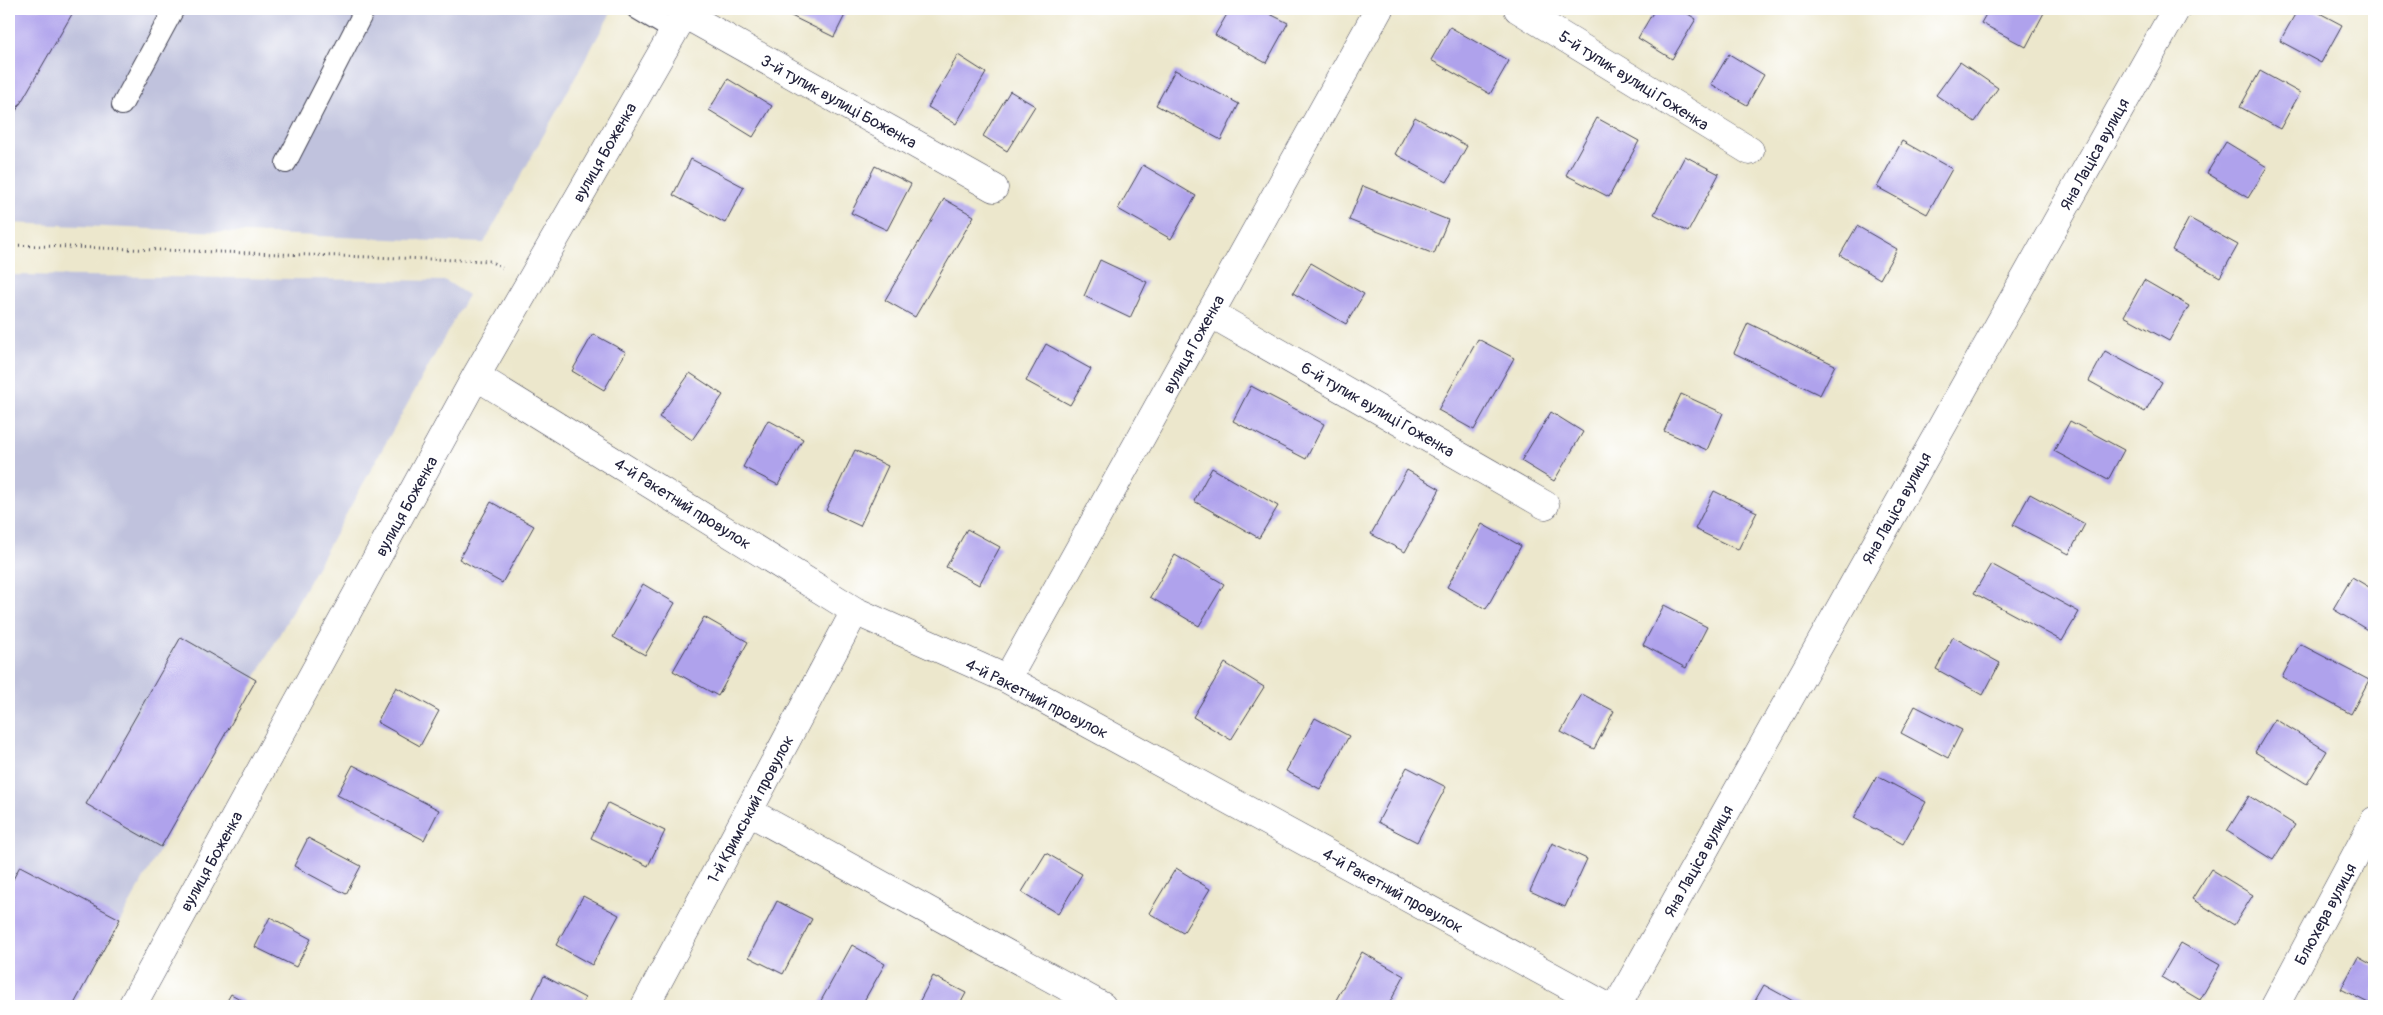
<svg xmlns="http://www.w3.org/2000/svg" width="2383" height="1015" font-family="Pangolin,sans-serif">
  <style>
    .industrial { fill: #c0c2dd }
    .building { fill: #afa2ec }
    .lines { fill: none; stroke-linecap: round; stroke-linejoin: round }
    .service-casing { stroke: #404051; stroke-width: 22 }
    .minor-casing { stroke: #404051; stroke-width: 29 }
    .path { stroke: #404051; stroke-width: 3; stroke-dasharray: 1 4; stroke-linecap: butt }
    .service { stroke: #fff; stroke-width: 20 }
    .minor { stroke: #fff; stroke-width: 28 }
    .labels { text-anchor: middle; stroke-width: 4; stroke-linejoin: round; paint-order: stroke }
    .street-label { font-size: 16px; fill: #22223b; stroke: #fff }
  </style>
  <rect width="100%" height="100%" fill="#fff"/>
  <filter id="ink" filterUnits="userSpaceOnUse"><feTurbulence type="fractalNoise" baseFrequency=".02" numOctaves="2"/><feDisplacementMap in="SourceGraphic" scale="10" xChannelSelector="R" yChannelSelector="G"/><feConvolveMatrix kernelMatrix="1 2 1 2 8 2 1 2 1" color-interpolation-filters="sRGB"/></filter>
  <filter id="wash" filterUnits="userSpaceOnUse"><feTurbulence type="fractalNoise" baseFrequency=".0096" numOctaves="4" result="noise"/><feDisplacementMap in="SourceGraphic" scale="20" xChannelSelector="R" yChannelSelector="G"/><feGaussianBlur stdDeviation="1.12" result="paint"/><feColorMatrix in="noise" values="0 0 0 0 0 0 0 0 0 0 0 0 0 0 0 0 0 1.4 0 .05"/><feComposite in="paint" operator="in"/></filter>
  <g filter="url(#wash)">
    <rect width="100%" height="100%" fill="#ece7cc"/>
    <path class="industrial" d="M9 9H613L484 243 9 223Z
      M9 275 446 281 468 295 73 1006H9Z"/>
    <g id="blocks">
      <path class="building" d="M9 9H75L9 123Z
        M777 9H848L834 37Z
        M1230 9H1260L1288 23 1266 63 1215 35Z
        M1655 9H1680L1696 19 1672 59 1638 38Z
        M1989 9H2046L2026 47 1981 23Z
        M2298 9H2312L2342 25 2321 63 2280 41Z
        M1450 27 1509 61 1490 94 1431 60Z
        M1729 54 1764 75 1747 105 1711 84Z
        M958 55 986 73 956 124 928 107Z
        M1960 62 1998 88 1975 122 1936 95Z
        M1175 70 1239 104 1221 140 1156 105Z
        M2260 71 2300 93 2280 129 2240 107Z
        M728 79 772 106 753 137 709 110Z
        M1010 91 1035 106 1007 151 983 136Z
        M1415 117 1467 146 1447 182 1395 154Z
        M1597 118 1639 141 1609 197 1566 175Z
        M1902 141 1952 169 1927 214 1877 187Z
        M2226 142 2267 167 2248 198 2207 173Z
        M1685 156 1719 174 1688 232 1654 214Z
        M691 159 744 187 725 223 673 195Z
        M1143 165 1196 196 1171 239 1118 209Z
        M875 166 911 184 887 230 851 213Z
        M1363 186 1448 220 1434 254 1349 220Z
        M944 199 974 216 915 317 885 300Z
        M2189 218 2238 245 2220 277 2172 250Z
        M1857 226 1897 249 1880 279 1840 255Z
        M1100 260 1147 282 1130 318 1084 296Z
        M1311 263 1364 294 1346 324 1293 293Z
        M2144 280 2189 306 2169 341 2124 316Z
        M1748 323 1835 365 1820 395 1734 353Z
        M593 334 626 352 604 390 572 371Z
        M1478 339 1514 358 1474 430 1438 410Z
        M1046 344 1091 369 1070 405 1026 381Z
        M2105 351 2162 382 2145 412 2089 381Z
        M690 373 723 395 692 440 659 417Z
        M1251 386 1324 424 1306 459 1233 421Z
        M1681 394 1723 413 1707 450 1664 431Z
        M1551 412 1583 432 1554 481 1521 461Z
        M768 420 803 439 778 485 743 467Z
        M2070 421 2124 450 2108 480 2054 451Z
        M855 450 888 466 860 526 826 510Z
        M1212 468 1278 506 1259 538 1194 501Z
        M1407 470 1440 489 1405 552 1371 534Z
        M1714 491 1757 512 1738 550 1695 529Z
        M2030 494 2085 524 2069 554 2013 525Z
        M491 502 534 526 502 583 459 559Z
        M1482 524 1521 546 1486 609 1447 587Z
        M967 529 1000 547 979 585 946 567Z
        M1175 555 1224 584 1199 626 1150 597Z
        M1991 564 2079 612 2062 641 1974 593Z
        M2352 577 2374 590V634L2333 609Z
        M643 584 675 603 645 655 613 637Z
        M1664 605 1707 627 1686 668 1643 645Z
        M704 617 748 642 718 696 673 671Z
        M181 637 256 680 161 847 86 804Z
        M1953 637 2000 663 1983 695 1936 669Z
        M2300 644 2369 680 2351 714 2282 677Z
        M1225 663 1264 687 1231 740 1193 717Z
        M396 687 439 711 420 746 377 722Z
        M1582 694 1614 711 1594 749 1561 732Z
        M1915 706 1962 730 1948 758 1901 733Z
        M1315 718 1349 736 1320 789 1286 771Z
        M2275 719 2327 751 2307 784 2255 752Z
        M353 765 439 810 424 840 337 795Z
        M1407 767 1446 787 1417 842 1378 822Z
        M1877 776 1926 802 1903 844 1854 818Z
        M2249 796 2295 825 2273 860 2227 831Z
        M608 803 665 831 648 866 591 838Z
        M308 838 361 866 346 894 294 866Z
        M1552 843 1587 859 1565 907 1530 891Z
        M1046 853 1082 874 1058 914 1022 892Z
        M20 866 120 919 73 1006H9V887Z
        M1176 868 1210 889 1183 933 1149 913Z
        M2211 869 2253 895 2234 925 2192 899Z
        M583 896 619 915 592 965 556 945Z
        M777 901 812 919 783 974 749 957Z
        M270 917 311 939 296 967 255 947Z
        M2181 943 2220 965 2200 1000 2161 977Z
        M852 945 885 964 861 1006H818Z
        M1362 952 1404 976 1388 1006H1346L1336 1000Z
        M2358 957 2374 966V1006L2341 989Z
        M544 976 585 998 581 1006H539L531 1002Z
        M933 976 966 993 959 1006H917Z
        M1764 985 1802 1006H1752Z
        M231 994 253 1006H224Z"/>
    </g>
  </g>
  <g filter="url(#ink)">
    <use href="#blocks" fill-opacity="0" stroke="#404051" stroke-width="1"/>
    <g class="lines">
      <defs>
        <path id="service" d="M637 9 674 31
          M122 105 174 9
          M286 163 365 9"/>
        <path id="minor" d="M1518 9 1750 151
          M684 14 994 188
          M1210 313 1545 505
          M476 376 855 611 1007 679 1606 1006
          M1007 679 1379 9
          M749 812 1102 1006
          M132 1006 476 376 687 9
          M645 1006 855 611
          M1617 1006 2176 9
          M2275 1006 2374 821"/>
      </defs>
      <use href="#service" class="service-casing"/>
      <use href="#minor" class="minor-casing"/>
      <path class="path" d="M9 245 490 261 502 268"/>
      <use href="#service" class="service"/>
      <use href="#minor" class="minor"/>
    </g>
  </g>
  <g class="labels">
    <g class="street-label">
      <text transform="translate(1634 80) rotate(32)" y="6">5-й тупик вулиці Гоженка</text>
      <text transform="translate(839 101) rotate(29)" y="6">3-й тупик вулиці Боженка</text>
      <text transform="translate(604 152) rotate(-60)" y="6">вулиця Боженка</text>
      <text transform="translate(2094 154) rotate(-61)" y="6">Яна Лаціса вулиця</text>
      <text transform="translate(1193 344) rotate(-61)" y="6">вулиця Гоженка</text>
      <text transform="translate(1378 409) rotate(30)" y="6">6-й тупик вулиці Гоженка</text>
      <text transform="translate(683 503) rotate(32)" y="6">4-й Ракетний провулок</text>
      <text transform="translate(406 506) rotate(-61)" y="6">вулиця Боженка</text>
      <text transform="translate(1896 508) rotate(-61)" y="6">Яна Лаціса вулиця</text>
      <text transform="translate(1037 698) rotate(27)" y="6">4-й Ракетний провулок</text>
      <text transform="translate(750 809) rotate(-62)" y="6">1-й Кримський провулок</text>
      <text transform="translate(211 861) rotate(-61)" y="6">вулиця Боженка</text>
      <text transform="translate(1698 861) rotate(-61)" y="6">Яна Лаціса вулиця</text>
      <text transform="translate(1393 890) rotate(29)" y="6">4-й Ракетний провулок</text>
      <text transform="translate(2325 914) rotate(-62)" y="6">Блюхера вулиця</text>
    </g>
  </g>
  <rect width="2383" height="1015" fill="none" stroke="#fff" stroke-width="30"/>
</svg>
